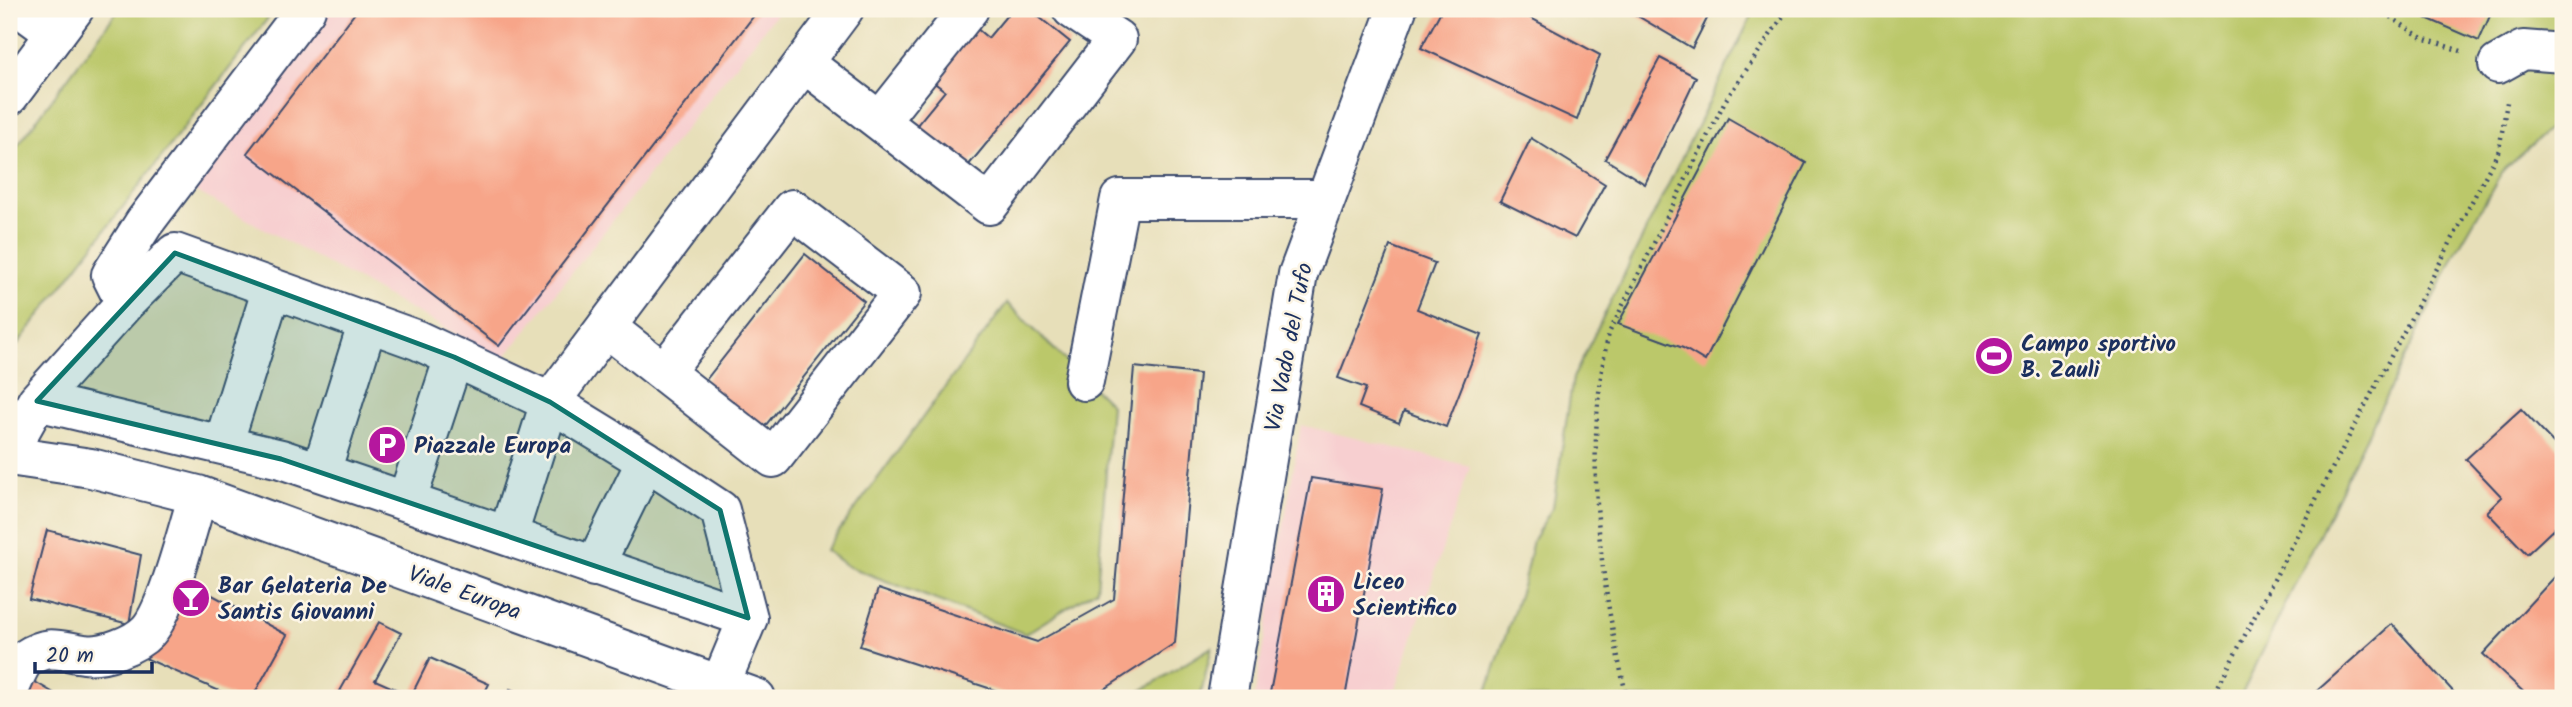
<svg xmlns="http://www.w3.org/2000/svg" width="2572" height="707" font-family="Kalam,sans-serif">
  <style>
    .built { fill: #f7cfd0 }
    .green { fill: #bbc86a; stroke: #6b7c64; stroke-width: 2 }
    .building { fill: #f7a589 }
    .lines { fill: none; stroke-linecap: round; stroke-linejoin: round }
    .minor-casing { stroke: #3a496c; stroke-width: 42 }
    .path { stroke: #3a496c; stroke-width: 4.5; stroke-dasharray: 2 5; stroke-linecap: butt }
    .minor { stroke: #fff; stroke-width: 38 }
    .marked { fill: #0f766e; fill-opacity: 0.2; stroke: #0f766e; stroke-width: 5; stroke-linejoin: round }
    .labels { text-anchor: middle; stroke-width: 5; stroke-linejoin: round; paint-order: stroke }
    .poi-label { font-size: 23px; font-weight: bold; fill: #1b2f5e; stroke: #fcf5e5; text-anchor: start }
    .street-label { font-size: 23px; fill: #1b2f5e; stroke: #fcf5e5 }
  </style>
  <rect width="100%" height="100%" fill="#fcf5e5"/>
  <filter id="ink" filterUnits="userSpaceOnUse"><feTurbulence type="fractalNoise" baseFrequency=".0143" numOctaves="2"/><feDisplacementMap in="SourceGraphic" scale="14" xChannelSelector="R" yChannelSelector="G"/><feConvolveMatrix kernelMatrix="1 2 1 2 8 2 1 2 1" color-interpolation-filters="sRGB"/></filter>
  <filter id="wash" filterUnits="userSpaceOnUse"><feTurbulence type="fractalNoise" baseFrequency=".00686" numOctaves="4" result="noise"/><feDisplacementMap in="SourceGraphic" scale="28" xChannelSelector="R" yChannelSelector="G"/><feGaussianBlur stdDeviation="1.57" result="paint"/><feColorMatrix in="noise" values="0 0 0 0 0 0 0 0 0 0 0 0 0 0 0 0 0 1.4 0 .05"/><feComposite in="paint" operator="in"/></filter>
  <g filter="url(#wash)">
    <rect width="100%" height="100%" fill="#e7dfb9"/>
    <path class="built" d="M328 9H780L503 360 186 186Z
      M1301 425 1470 466 1393 698H1254Z"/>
    <path class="green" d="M119 9H275L13 350 9 353V157Z
      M1755 9H2563V117L2504 169 2456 252 2240 698H1485L1524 580 1533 540 1553 507 1573 378Z
      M1007 303 1111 405 1097 589 1025 634 847 566 825 550Z
      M1212 647 1200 698H1130Z"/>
    <g id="blocks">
      <path class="building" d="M358 9H759L499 346 247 153Z
        M1012 9H1029L1070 42 963 172 912 131 945 91 932 81 976 28 988 38Z
        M1442 9H1514L1600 55 1577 120 1421 48Z
        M1632 9H1712L1692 48 1631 12Z
        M2431 9H2493L2479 41 2426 18Z
        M1660 58 1696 77 1645 184 1605 159Z
        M1728 118 1806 163 1705 361 1683 348 1618 324Z
        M1531 138 1605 184 1575 238 1500 201Z
        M1390 246 1435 263 1417 309 1482 335 1446 427 1404 411 1399 423 1359 407 1366 388 1338 378Z
        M805 254 864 301 761 431 702 385Z
        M1134 367 1199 374 1175 643 1091 698H1019L860 646 878 589 1037 642 1114 599Z
        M2521 409 2563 453V520L2527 554 2487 512 2502 497 2466 459Z
        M1311 478 1383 489 1345 698H1269Z
        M47 530 141 555 129 624 29 599Z
        M2563 568V698H2530L2483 654Z
        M186 581 287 635 252 698H235L145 658Z
        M379 622 401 633 375 680 400 691 396 698H354L340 691Z
        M2392 624 2459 698H2309Z
        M430 658 489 684 482 698H410Z
        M25 676 62 698H12Z
        M510 689 534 698H507Z"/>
    </g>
  </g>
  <g filter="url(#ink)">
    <use href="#blocks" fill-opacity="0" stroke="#3a496c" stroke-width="2"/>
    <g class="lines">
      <defs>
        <path id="minor" d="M22 9 55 33
          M804 63 989 205 1117 39 1072 9
          M2498 64 2523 50 2563 53
          M9 96 74 9
          M880 121 969 9
          M125 303 111 275 144 223 306 9
          M606 327 773 458 902 293 792 209 664 372
          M1084 381 1120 199H1326
          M37 401 281 459 748 618 720 685 710 698
          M223 445 272 288
          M9 451 37 401 125 303 175 253 417 340 550 402 646 461 594 567
          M9 456 91 468 198 495 756 698
          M646 461 720 510 748 618
          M321 472 368 322
          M407 500 454 357
          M508 535 550 402 844 9
          M9 690C14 681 19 664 27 658 49 643 60 651 84 654 102 657 135 645 148 631 168 609 188 527 198 495
          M1227 698 1298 274 1397 9"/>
      </defs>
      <use href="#minor" class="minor-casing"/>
      <path class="path" d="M2379 9 2422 38 2461 51
        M1627 698C1600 584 1582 448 1609 333L1725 101 1788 9
        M2212 698 2499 150 2507 102"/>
      <use href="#minor" class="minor"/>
    </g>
  </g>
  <path class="marked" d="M175 253 454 357 550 402 720 510 748 618 281 459 37 401Z"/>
  <defs>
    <symbol id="stadium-disc" viewBox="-11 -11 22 22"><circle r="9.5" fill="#b5179e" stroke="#fcf5e5"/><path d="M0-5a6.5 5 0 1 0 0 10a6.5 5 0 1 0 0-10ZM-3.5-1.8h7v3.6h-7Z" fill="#fff"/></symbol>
    <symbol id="parking-disc" viewBox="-11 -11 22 22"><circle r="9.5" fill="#b5179e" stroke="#fcf5e5"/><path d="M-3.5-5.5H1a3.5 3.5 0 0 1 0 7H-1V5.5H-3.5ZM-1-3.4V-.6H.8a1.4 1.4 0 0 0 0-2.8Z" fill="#fff"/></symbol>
    <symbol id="building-disc" viewBox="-11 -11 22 22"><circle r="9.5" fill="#b5179e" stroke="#fcf5e5"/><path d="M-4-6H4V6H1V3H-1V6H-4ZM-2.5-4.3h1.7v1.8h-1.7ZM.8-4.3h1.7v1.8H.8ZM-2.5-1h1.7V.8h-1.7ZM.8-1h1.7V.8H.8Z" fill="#fff"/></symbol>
    <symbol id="bar-disc" viewBox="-11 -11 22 22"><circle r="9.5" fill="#b5179e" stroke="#fcf5e5"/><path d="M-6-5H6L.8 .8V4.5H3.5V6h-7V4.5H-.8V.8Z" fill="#fff"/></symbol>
  </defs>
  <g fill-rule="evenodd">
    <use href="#stadium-disc" x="1972" y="334" width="44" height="44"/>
    <use href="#parking-disc" x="365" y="423" width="44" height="44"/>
    <use href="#building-disc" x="1304" y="572" width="44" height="44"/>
    <use href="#bar-disc" x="169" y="576" width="44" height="44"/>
  </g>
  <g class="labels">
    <g class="poi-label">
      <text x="2021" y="351">Campo sportivo<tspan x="2021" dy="26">B. Zauli</tspan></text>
      <text x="414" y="453">Piazzale Europa</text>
      <text x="1353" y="589">Liceo<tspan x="1353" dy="26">Scientifico</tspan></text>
      <text x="218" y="593">Bar Gelateria De<tspan x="218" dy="26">Santis Giovanni</tspan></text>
    </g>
    <g class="street-label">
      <text transform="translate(1288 347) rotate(-79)" y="8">Via Vado del Tufo</text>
      <text transform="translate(465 592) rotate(20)" y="8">Viale Europa</text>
    </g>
  </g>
  <rect width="2572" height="707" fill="none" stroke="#fcf5e5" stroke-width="35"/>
  <path d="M35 662v10h117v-10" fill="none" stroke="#1b2f5e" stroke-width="3.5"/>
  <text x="46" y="662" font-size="21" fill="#1b2f5e" stroke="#fcf5e5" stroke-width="5" paint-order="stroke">20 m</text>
</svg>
